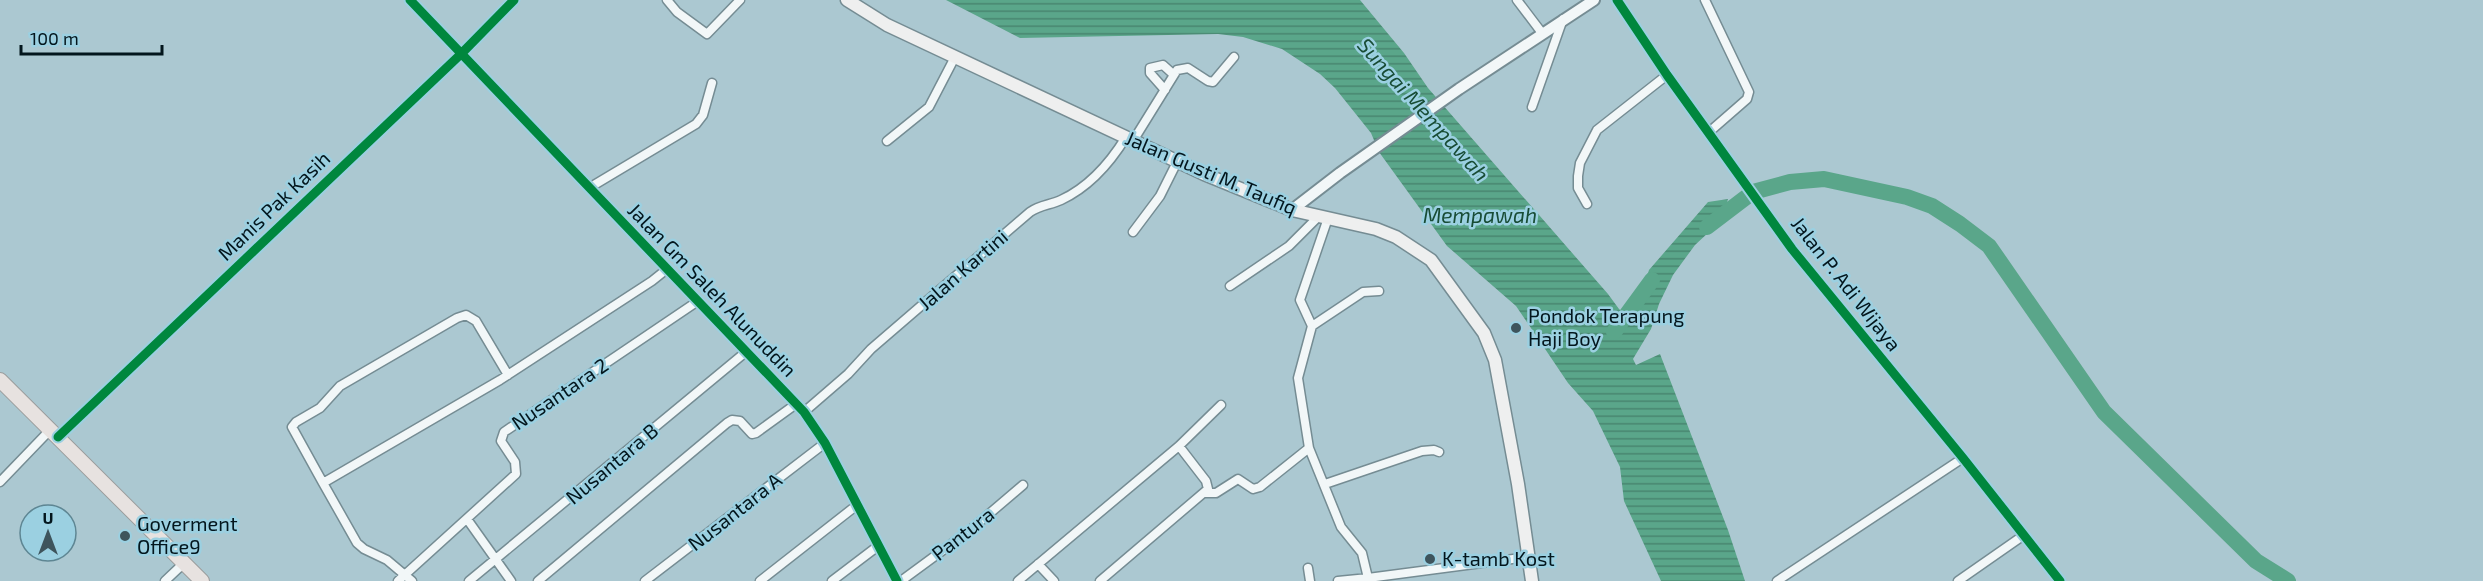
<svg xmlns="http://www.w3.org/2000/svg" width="2483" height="581" font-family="'Exo 2',sans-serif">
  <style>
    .water { fill: url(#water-rules) }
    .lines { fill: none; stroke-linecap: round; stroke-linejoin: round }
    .river { stroke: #5aa68a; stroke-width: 16 }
    .minor-casing { stroke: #758c93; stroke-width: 11 }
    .tertiary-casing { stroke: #758c93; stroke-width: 14 }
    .secondary-casing { stroke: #758c93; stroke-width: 15 }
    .trunk-casing { stroke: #9b9d9d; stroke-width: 16 }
    .minor { stroke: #f2f7f8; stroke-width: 8 }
    .tertiary { stroke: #f2f7f8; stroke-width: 10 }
    .secondary { stroke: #eeefef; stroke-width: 12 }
    .trunk { stroke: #e7e2e0; stroke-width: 14 }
    .cycleway-casing { stroke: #9bd0e1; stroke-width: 13 }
    .cycleway { stroke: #00873e; stroke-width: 9 }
    .poi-dot { fill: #3e545c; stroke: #9bd0e1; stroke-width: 2 }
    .labels { text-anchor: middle; stroke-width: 5; stroke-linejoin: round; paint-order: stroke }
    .street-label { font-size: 20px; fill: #03161d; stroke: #9bd0e1 }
    .poi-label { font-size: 20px; fill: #03161d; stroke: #9bd0e1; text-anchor: start }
    .water-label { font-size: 21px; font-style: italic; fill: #184c35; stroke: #9bd0e1 }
  </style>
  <defs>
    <pattern id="water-rules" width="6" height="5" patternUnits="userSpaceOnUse" patternTransform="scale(1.5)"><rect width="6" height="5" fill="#5aa68a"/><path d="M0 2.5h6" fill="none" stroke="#488670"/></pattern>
  </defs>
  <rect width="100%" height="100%" fill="#abc8d1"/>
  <path class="water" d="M946 0H1360L1404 53 1428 88 1608 294 1619 309 1629 318 1632 316 1637 306 1649 270 1708 202 1728 199 1722 220 1695 245 1673 275 1659 304 1651 329 1633 359 1636 365 1660 354 1728 530 1745 581H1661L1624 501 1620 467 1593 411 1568 383 1516 306 1447 246 1379 152 1371 133 1335 88 1320 74 1282 49 1243 37 1218 34 1020 38Z"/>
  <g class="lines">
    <path class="river" d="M1707 227 1753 192 1790 182 1824 179 1907 197 1932 206 1960 224 1989 246 2104 412 2256 561 2288 581
      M1614 332 1652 280"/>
    <defs>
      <path id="minor" d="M410 0 804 412 825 443 897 581
        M667 0 677 12 707 34 740 0
        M1517 0 1542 33
        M1617 0 1667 75 1792 249 1963 458 2060 581
        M1705 0 1749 92 1747 99 1708 133
        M1165 90 1150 73V68L1163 65 1173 74
        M1532 107 1563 19
        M887 141 929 107 955 57
        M1133 141 1177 70 1188 68 1208 81 1213 82 1234 57
        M589 188 696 124 703 115 712 83
        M1587 204 1578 188V176L1580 163 1597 130 1667 75
        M1328 218 1300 300 1312 326 1298 378 1309 448 1341 527 1362 553 1368 578 1528 557
        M1133 232 1160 196 1177 162
        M1230 286 1289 246 1319 216
        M1312 326 1363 292 1379 291
        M804 412 848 374 871 349 1030 212C1040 205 1050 205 1061 200 1089 187 1110 163 1126 137
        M58 437 461 54 514 0
        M0 482 50 430
        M323 483 292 427 296 422 320 408 340 386 457 318 466 315 476 321 508 375
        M1325 484 1422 451 1434 450 1439 452
        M1205 493H1216L1238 479 1253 489 1260 487 1309 448
        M467 519 511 581
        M1038 564 1054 581
        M1308 568 1310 581
        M165 581 184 563
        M398 581 516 474 515 462 501 441 504 432 698 301
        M412 581 387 560 364 549 357 543 323 483 500 380 652 281 667 269
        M469 581 747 351
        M538 581 727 423 732 420 740 421 752 434 756 433 796 404
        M645 581 825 443
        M760 581 857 505
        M832 581 878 546
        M901 581 969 531 1023 485
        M1018 581 1179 446 1221 405
        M1100 581 1208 489 1206 481 1179 446
        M1338 581 1368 578 1369 581
        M1777 581 1963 458
        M1958 581 2024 535"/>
      <path id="tertiary" d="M1292 210 1340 173 1459 89 1594 0"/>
      <path id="secondary" d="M847 0 887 25 1204 174 1292 210 1376 229 1396 237 1431 260 1484 333 1495 360 1518 484 1532 581"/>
      <path id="trunk" d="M0 380 202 581"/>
    </defs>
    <use href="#minor" class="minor-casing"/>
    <use href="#tertiary" class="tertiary-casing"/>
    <use href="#secondary" class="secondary-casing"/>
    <use href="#trunk" class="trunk-casing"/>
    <use href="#minor" class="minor"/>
    <use href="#tertiary" class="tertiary"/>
    <use href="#secondary" class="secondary"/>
    <use href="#trunk" class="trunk"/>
    <defs>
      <path id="cycleway" d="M410 0 804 412 825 443 897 581
        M1617 0 1667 75 1792 249 1963 458 2060 581
        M58 437 461 54 514 0"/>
    </defs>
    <use href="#cycleway" class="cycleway-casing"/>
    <use href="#cycleway" class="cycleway"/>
  </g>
  <g class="poi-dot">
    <circle cx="1516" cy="328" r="6"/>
    <circle cx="125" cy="536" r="6"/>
    <circle cx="1430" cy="559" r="6"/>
  </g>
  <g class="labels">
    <g class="street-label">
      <text transform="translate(1211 173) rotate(23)" y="7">Jalan Gusti M. Taufiq</text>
      <text transform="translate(274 206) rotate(-44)" y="7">Manis Pak Kasih</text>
      <text transform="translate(963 270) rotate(-41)" y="7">Jalan Kartini</text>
      <text transform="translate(1846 284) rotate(52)" y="7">Jalan P. Adi Wijaya</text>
      <text transform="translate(712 290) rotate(46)" y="7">Jalan Gm Saleh Alunuddin</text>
      <text transform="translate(560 394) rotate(-34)" y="7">Nusantara 2</text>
      <text transform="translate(612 464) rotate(-40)" y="7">Nusantara B</text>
      <text transform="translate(735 512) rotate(-38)" y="7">Nusantara A</text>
      <text transform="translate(963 534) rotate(-38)" y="7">Pantura</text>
    </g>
    <g class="poi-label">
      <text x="1528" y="323">Pondok Terapung<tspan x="1528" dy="23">Haji Boy</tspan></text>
      <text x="137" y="531">Goverment<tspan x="137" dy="23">Office9</tspan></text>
      <text x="1442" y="566">K-tamb Kost</text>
    </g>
    <g class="water-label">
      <text transform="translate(1423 110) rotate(48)" y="7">Sungai Mempawah</text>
      <text x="1480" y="223">Mempawah</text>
    </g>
  </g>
  <g transform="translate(48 533)"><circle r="28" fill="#9bd0e1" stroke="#5e8693" stroke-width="1.5"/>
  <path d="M0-4.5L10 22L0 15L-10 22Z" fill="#3e545c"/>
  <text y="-9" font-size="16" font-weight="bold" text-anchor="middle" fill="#03161d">U</text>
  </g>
  <path d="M21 45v9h141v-9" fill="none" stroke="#03161d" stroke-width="3"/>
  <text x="30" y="45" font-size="18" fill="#03161d" stroke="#9bd0e1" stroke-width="4.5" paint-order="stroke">100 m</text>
</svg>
